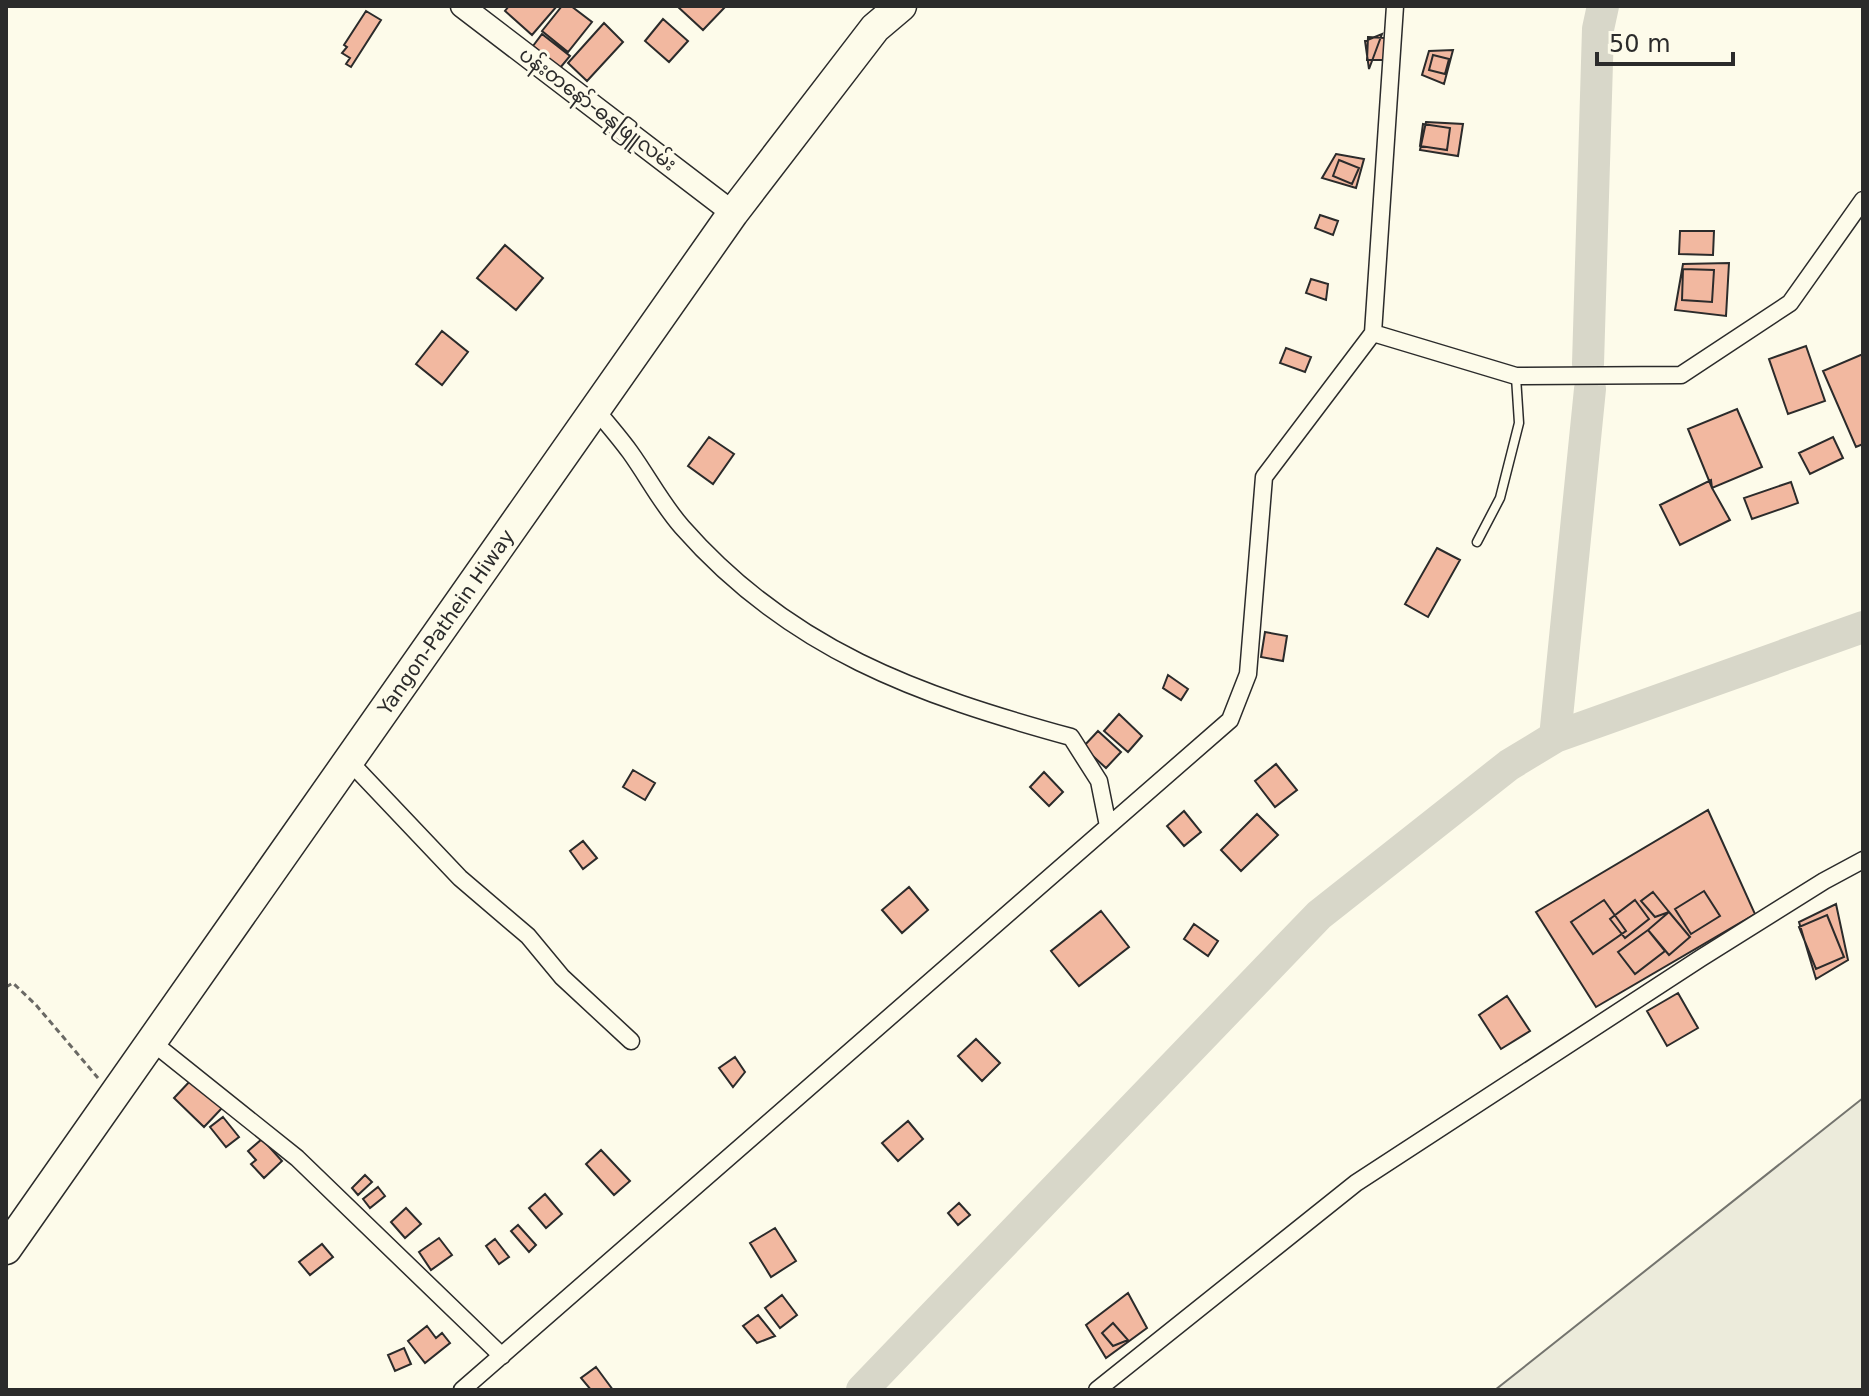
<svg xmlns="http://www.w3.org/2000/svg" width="1869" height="1396" font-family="'DejaVu Sans','Noto Sans Myanmar',sans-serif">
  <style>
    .green { fill: #ecebdb; stroke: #74746e; stroke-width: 2 }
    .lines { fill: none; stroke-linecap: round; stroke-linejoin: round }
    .river { stroke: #d8d7c9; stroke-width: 32 }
    .building { fill: #f2b8a0; stroke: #2b2b2b; stroke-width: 2 }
    .lane-casing { stroke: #2b2b2b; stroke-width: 11 }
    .street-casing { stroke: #2b2b2b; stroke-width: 19 }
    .secondary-casing { stroke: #2b2b2b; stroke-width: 25 }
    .highway-casing { stroke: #2b2b2b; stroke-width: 33 }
    .path { stroke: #6a6964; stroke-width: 3; stroke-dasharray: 6 4; stroke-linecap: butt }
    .lane { stroke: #fdfbea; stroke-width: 8 }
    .street { stroke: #fdfbea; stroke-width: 16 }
    .secondary { stroke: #fdfbea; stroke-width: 22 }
    .highway { stroke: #fdfbea; stroke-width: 30 }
    .labels { text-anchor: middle; stroke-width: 6; stroke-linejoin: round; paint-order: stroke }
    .street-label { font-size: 20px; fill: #2b2b2b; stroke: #fdfbea }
  </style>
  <rect width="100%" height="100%" fill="#fdfbea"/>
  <path class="green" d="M1863 1098V1390H1495Z"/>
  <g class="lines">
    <path class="river" d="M1588 364 1598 29 1603 6
      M1555 737 1590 389
      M862 1390 1319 915 1509 765 1555 737 1863 627"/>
  </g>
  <path class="building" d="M509 6H557L532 35 505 11Z
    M562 6H571L592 22 568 52 542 31Z
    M677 6H726L703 30Z
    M366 11 381 20 351 67 346 64 350 58 342 53 347 47 344 45Z
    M663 19 688 41 669 62 645 41Z
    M604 23 623 42 587 81 568 63Z
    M542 34 570 56 560 68 533 46Z
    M1382 34 1369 69 1365 41Z
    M1368 37 1385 38 1384 60H1367Z
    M1453 50 1444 84 1422 75 1429 51Z
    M1433 55 1449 59 1445 74 1429 70Z
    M1426 122 1463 124 1458 156 1420 150Z
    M1423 124 1450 128 1447 150 1420 146Z
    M1336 154 1364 159 1356 188 1322 178Z
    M1339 160 1359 168 1352 184 1333 176Z
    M1320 215 1338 221 1333 235 1315 228Z
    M1680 231H1714L1713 255 1679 254Z
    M505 245 543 278 516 310 477 278Z
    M1729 263 1726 316 1675 310 1683 264Z
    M1683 269 1714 270 1712 302 1682 300Z
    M1311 279 1328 284 1326 300 1306 293Z
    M442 331 468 352 442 385 416 364Z
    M1806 346 1825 401 1788 414 1769 359Z
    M1286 348 1311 357 1305 372 1280 363Z
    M1863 354V444L1856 447 1823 371Z
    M1737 409 1762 467 1712 488 1688 429Z
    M709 437 734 454 713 484 688 466Z
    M1833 437 1843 458 1810 474 1799 453Z
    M1711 480 1712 488 1730 520 1680 545 1660 505Z
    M1791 482 1798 503 1752 519 1744 498Z
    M1437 548 1460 560 1428 617 1405 604Z
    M1265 632 1287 636 1283 661 1261 657Z
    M1168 675 1188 689 1181 700 1163 688Z
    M1119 714 1142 736 1128 752 1104 731Z
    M1098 731 1121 752 1106 768 1083 747Z
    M1276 764 1297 790 1275 807 1255 781Z
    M633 770 655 783 645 800 623 787Z
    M1044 772 1063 792 1049 806 1030 787Z
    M1708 810 1755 914 1596 1007 1536 912Z
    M1184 811 1201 832 1184 846 1167 826Z
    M1257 814 1278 835 1241 871 1221 850Z
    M583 841 597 858 583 869 570 851Z
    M909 887 928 910 902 933 882 910Z
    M1704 891 1720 916 1691 934 1675 909Z
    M1653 892 1669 912 1655 917 1641 901Z
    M1604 900 1626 931 1593 954 1571 922Z
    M1635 900 1649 919 1625 938 1610 919Z
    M1836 904 1848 960 1816 979 1799 922Z
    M1101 911 1129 947 1079 986 1051 951Z
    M1669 912 1690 937 1669 955 1648 930Z
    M1827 915 1844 957 1816 969 1799 927Z
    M1194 924 1218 941 1208 956 1184 939Z
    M1648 930 1665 951 1635 974 1618 952Z
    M1678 993 1698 1028 1667 1046 1647 1011Z
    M1507 996 1530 1031 1501 1049 1479 1015Z
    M976 1039 1000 1063 982 1081 958 1056Z
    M735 1057 745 1072 733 1087 719 1068Z
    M192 1079 222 1108 204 1127 174 1098Z
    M223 1117 239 1137 226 1147 210 1127Z
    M908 1121 923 1139 898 1161 882 1143Z
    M262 1139 282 1161 264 1178 251 1164 256 1160 248 1151Z
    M601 1150 630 1181 614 1195 586 1164Z
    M365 1175 372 1182 358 1195 352 1188Z
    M378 1187 385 1196 370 1208 363 1199Z
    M545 1194 562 1214 546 1228 529 1208Z
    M959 1203 970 1215 958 1225 948 1213Z
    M406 1208 421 1224 405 1238 391 1222Z
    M518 1225 536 1245 529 1252 511 1231Z
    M775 1228 796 1261 771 1277 750 1243Z
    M439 1238 452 1255 431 1270 419 1252Z
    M495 1239 509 1257 499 1264 486 1246Z
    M322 1244 333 1257 310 1275 299 1262Z
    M1128 1293 1147 1328 1106 1358 1086 1325Z
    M782 1295 797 1315 780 1328 765 1308Z
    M758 1315 775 1336 757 1343 743 1326Z
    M1113 1323 1128 1340 1113 1346 1102 1333Z
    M427 1326 436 1338 442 1333 450 1343 425 1363 408 1341Z
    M404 1348 411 1364 395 1371 388 1355Z
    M596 1367 613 1390H591L581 1378Z"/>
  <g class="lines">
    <defs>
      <path id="lane" d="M1477 542 1500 498 1519 423 1516 377"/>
      <path id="street" d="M1373 333 1516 376 1681 375 1790 303 1863 200
        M595 409C607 423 619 437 630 452 648 477 661 503 682 527 790 650 918 695 1071 737L1099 781 1108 826
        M349 761 460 878 528 936 562 977 631 1041
        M152 1042 297 1158 502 1356
        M462 1390 1230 720 1248 674 1264 477 1373 333 1395 6
        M1097 1390 1356 1183 1701 958 1824 881 1863 860"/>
      <path id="secondary" d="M462 6 733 213"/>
      <path id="highway" d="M6 1249 733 213 875 28 901 6"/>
    </defs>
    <use href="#lane" class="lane-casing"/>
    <use href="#street" class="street-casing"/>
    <use href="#secondary" class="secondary-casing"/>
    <use href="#highway" class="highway-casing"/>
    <path class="path" d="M6 987 13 983 36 1005 98 1078"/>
    <use href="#lane" class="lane"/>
    <use href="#street" class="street"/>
    <use href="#secondary" class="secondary"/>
    <use href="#highway" class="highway"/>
  </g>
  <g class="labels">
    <g class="street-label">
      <text transform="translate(598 109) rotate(37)" y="7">ပန်းတနော်-ဓနုဖြူလမ်း</text>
      <text transform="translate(446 622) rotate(-55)" y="7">Yangon-Pathein Hiway</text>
    </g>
  </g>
  <rect width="1869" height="1396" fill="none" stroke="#2b2b2b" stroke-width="16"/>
  <path d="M1597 52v12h136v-12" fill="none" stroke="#2b2b2b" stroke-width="4"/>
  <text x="1609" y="52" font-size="24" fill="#2b2b2b" stroke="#fdfbea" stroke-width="6" paint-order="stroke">50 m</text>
</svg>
